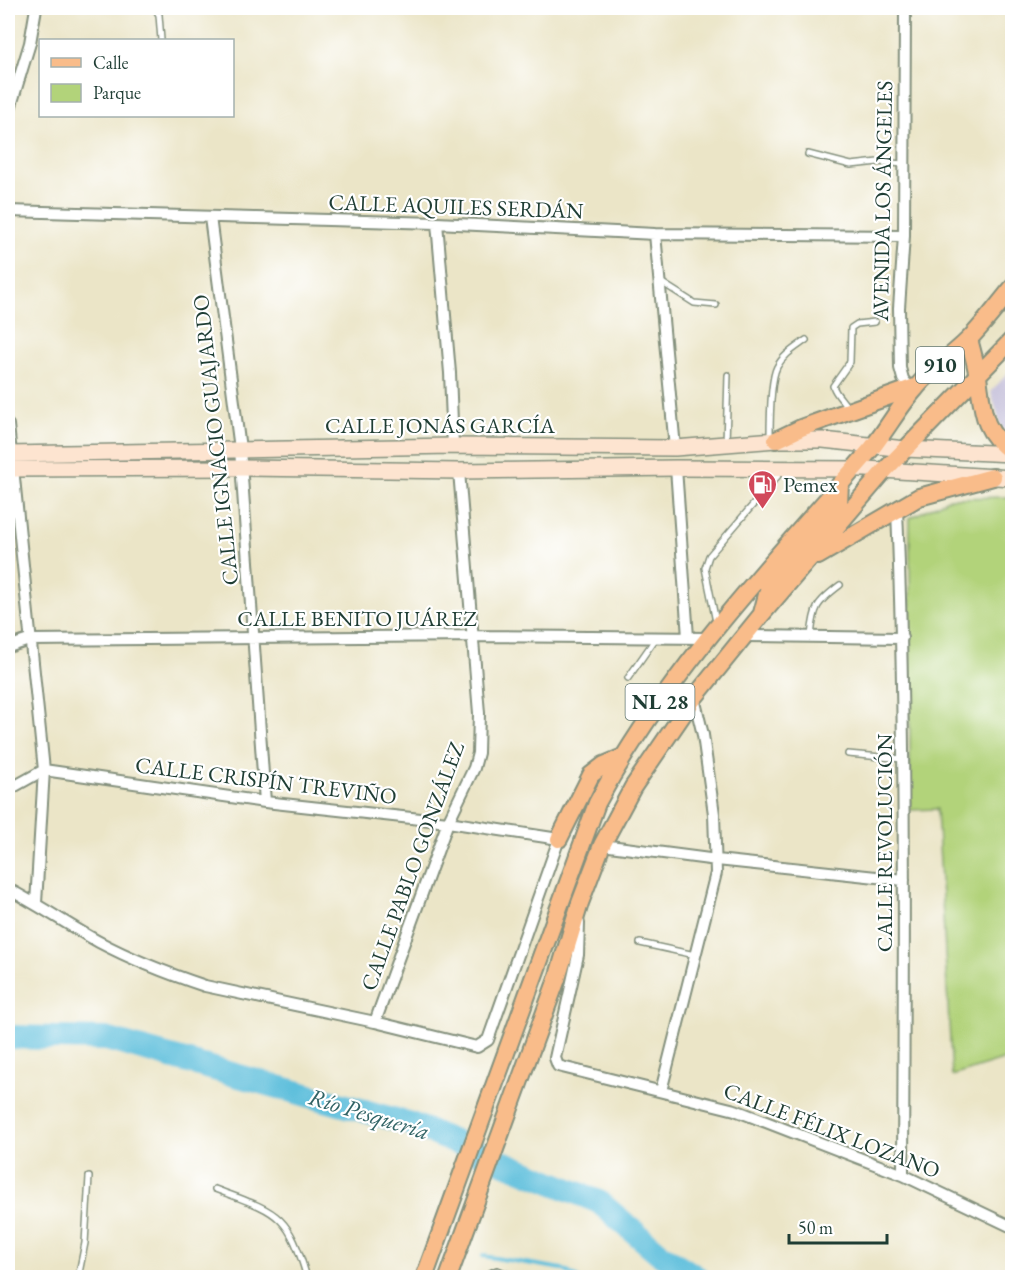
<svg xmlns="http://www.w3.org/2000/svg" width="1020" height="1285" font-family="'EB Garamond',serif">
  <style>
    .industrial { fill: #c5c0da }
    .green { fill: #b2d37a; stroke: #688857; stroke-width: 1.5 }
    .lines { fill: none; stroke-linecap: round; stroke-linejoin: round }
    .stream { stroke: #5ebfdc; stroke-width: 4 }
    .river { stroke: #5ebfdc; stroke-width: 24 }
    .lane-casing { stroke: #85917e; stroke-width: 8 }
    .street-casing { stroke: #85917e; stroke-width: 14 }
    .secondary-casing { stroke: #85917e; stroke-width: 18 }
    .primary-casing { stroke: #85917e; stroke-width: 20 }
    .lane { stroke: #fff; stroke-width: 5 }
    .street { stroke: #fff; stroke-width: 10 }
    .secondary { stroke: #fde4d0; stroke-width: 15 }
    .primary { stroke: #f9bc8a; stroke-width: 16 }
    .labels { text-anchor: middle; stroke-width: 4.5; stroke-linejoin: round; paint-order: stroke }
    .shield { fill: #fff; stroke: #627771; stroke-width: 1.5 }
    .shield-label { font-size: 21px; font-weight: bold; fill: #1f3d34 }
    .street-label { font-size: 22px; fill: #1f3d34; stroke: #fff }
    .poi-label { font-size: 22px; fill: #1f3d34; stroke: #fff; text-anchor: start }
    .water-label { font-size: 24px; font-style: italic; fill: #326466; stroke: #fff }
  </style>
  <rect width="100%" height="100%" fill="#fff"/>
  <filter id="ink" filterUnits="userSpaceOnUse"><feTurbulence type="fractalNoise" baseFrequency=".0167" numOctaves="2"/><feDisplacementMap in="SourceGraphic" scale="12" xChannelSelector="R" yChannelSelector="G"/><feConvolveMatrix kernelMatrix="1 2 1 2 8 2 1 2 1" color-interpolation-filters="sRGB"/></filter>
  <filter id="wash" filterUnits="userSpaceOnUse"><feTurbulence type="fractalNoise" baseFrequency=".008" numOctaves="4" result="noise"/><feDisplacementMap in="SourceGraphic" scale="24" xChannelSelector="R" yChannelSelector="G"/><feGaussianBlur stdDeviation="1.35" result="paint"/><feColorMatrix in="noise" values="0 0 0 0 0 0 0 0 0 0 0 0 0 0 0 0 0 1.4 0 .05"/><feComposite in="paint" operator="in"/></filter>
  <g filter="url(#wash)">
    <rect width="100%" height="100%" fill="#ebe5c7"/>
    <path class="industrial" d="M1012 368V430H1002L991 392Z"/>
    <path class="green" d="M1012 497V1057L952 1076 937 809 910 810V518L950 498Z"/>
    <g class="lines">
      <path class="stream" d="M483 1256 562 1269 578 1278"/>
      <path class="river" d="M8 1037 106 1039 411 1124 599 1202 659 1253 698 1278"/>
    </g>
  </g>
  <g filter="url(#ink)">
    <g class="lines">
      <defs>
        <path id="lane" d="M155 8 159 15 161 40
          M808 154 851 165 878 162 904 164
          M661 282 694 303 716 305
          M848 409C843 399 837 397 833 386L850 362 851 328 857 324 875 322
          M770 439C770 423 770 380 777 367 783 355 795 348 806 340
          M726 443 728 375
          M716 622 705 568 709 556 782 471
          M811 636C814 607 816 603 840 585
          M628 678 656 638
          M848 754 903 759
          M640 943 695 955
          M215 1189C276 1212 288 1211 307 1278
          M78 1278 85 1243 89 1177"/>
        <path id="street" d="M905 8 904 236 899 308 900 368 903 379 907 384 915 387
          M8 115 30 43 36 8
          M8 211 437 223 655 234 904 236
          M210 217 240 449 265 802
          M437 223 450 373 453 446
          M655 234 675 448
          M8 425 11 454
          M13 468 44 770 36 903
          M676 468 688 637
          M897 510C906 732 904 953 903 1175
          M746 636 902 638
          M8 647 29 640 474 636 709 638
          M8 790 44 770 265 802 448 822 559 839 488 1040 477 1047 375 1022 205 986C169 974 133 960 99 942 68 925 39 905 8 889
          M602 845 717 860 904 880
          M579 923 578 955 555 1058 558 1066 735 1110 903 1175 1012 1227
          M375 1022 448 822 474 768 478 753 479 713 459 471
          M661 1091 716 873 714 814 703 735 694 698
          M486 1278 497 1273 510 1278"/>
        <path id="secondary" d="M8 454 453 446 675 448 776 440H823L905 449 1012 454
          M8 469 242 468 459 471 676 468 866 469 1012 478"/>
        <path id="primary" d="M969 339C972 351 976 364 978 377 983 410 982 432 1012 452
          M776 440 801 428 915 387
          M818 556 919 497 993 477
          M762 613 770 583 839 504 840 484
          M559 839 591 775 604 765 623 757
          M424 1278 597 803C668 670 774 561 872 448 887 429 899 407 915 389 930 370 951 357 968 340 984 324 998 305 1012 288
          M448 1278 557 979 580 903 602 845 633 787 694 698 762 614 885 470 1012 340"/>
      </defs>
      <use href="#lane" class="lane-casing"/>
      <use href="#street" class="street-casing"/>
      <use href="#secondary" class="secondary-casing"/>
      <use href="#primary" class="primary-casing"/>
      <use href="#lane" class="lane"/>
      <use href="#street" class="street"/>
      <use href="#secondary" class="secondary"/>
      <use href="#primary" class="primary"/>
    </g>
  </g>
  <defs>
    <symbol id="fuel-pin" viewBox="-11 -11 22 30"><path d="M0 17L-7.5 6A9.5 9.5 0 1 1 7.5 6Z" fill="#d1495b" stroke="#fff"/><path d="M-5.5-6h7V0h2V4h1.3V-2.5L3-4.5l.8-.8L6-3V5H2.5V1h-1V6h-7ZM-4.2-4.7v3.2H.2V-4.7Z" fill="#fff"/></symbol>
  </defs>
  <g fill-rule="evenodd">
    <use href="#fuel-pin" x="746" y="468" width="33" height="45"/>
  </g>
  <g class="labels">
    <g class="shield">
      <rect x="916" y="347" width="48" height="36" rx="4.5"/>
      <rect x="625.5" y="684" width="69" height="36" rx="4.5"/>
    </g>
    <g class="shield-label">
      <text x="940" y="372">910</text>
      <text x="660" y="709">NL 28</text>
    </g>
    <g class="street-label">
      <text transform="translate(882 201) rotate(-89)" y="8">AVENIDA LOS ÁNGELES</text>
      <text transform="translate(456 206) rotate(2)" y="8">CALLE AQUILES SERDÁN</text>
      <text x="440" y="433">CALLE JONÁS GARCÍA</text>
      <text transform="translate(215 440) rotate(-96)" y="8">CALLE IGNACIO GUAJARDO</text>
      <text x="357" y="626">CALLE BENITO JUÁREZ</text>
      <text transform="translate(266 780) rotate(7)" y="8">CALLE CRISPÍN TREVIÑO</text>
      <text transform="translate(884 843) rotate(-90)" y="8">CALLE REVOLUCIÓN</text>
      <text transform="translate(412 866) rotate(-70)" y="8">CALLE PABLO GONZÁLEZ</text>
      <text transform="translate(832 1130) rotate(21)" y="8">CALLE FÉLIX LOZANO</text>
    </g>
    <g class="poi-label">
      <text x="783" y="492">Pemex</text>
    </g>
    <g class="water-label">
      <text transform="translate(369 1114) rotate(17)" y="8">Río Pesquería</text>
    </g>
  </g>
  <rect width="1020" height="1285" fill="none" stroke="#fff" stroke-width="30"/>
  <rect x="39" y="39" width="195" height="78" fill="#ffffff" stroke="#a5b1ae" stroke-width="1.5"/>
  <rect x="51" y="58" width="30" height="9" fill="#f9bc8a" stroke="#a5b1ae" stroke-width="1.5"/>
  <text x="93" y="69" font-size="18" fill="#1f3d34">Calle</text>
  <rect x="51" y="84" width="30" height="18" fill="#b2d37a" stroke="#a5b1ae" stroke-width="1.5"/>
  <text x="93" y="99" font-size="18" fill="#1f3d34">Parque</text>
  <path d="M789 1234v9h98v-9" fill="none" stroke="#1f3d34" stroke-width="3"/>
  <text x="798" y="1234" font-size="18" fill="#1f3d34" stroke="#ffffff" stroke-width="4.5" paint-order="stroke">50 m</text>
</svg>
